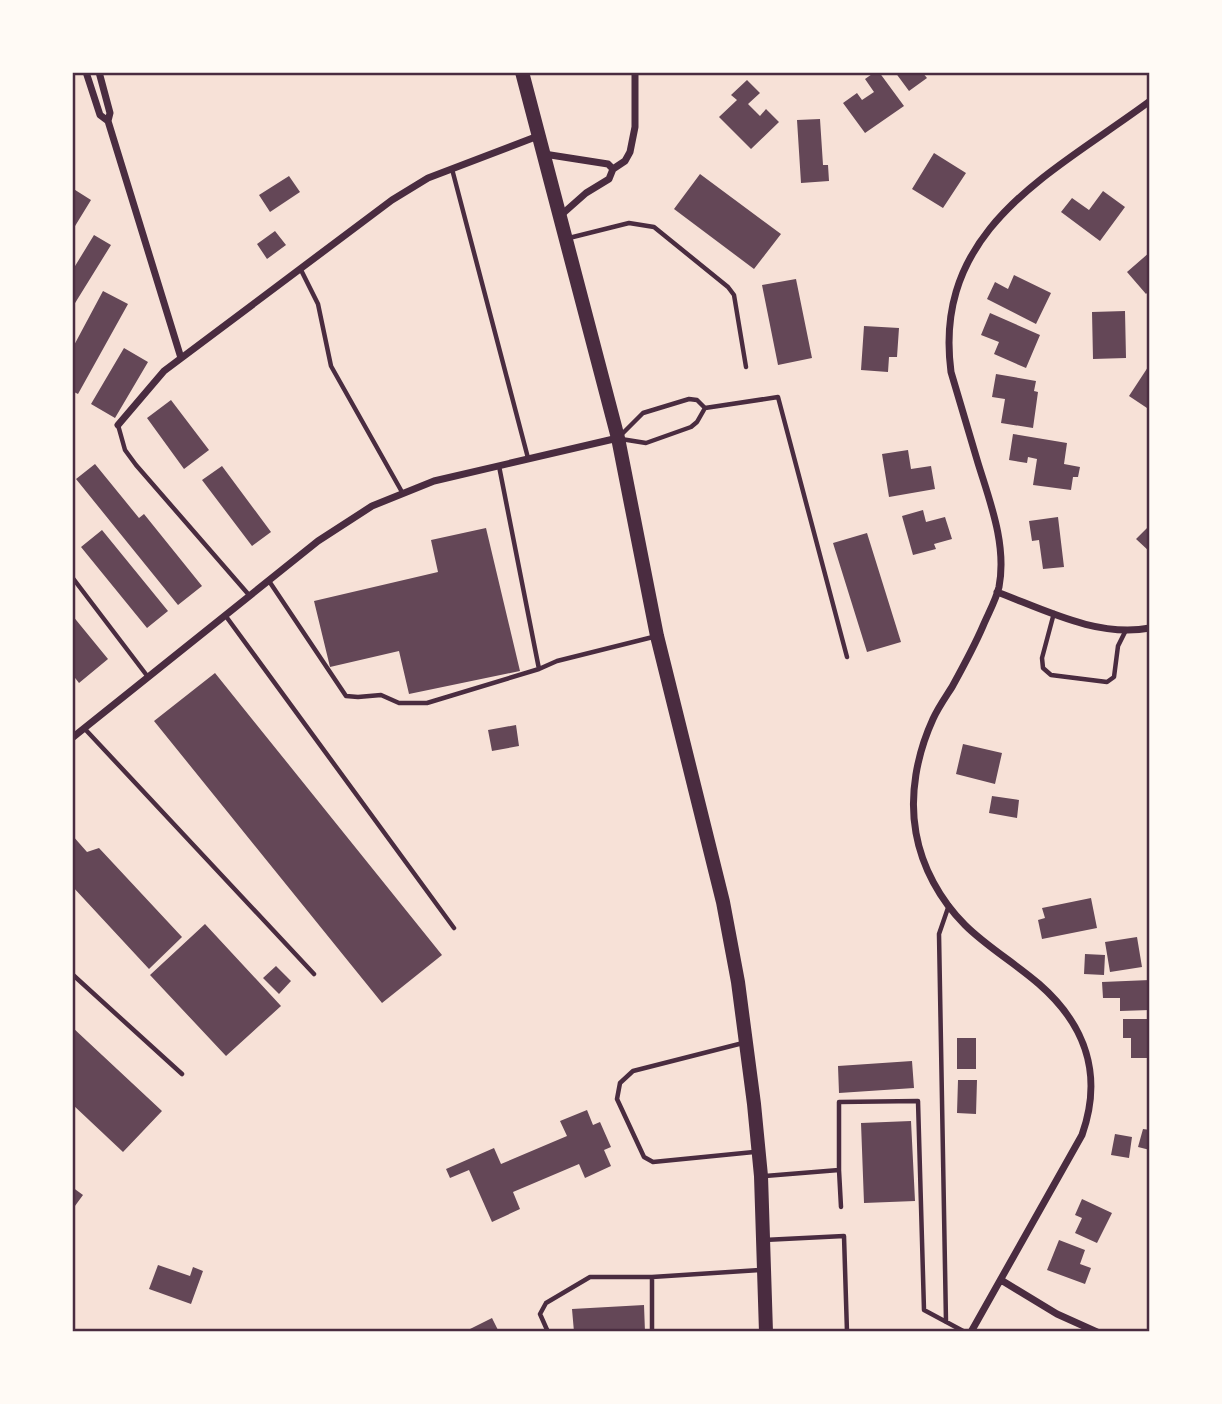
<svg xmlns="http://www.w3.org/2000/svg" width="1222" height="1404" font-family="'Sofia Sans Condensed',sans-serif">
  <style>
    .building { fill: #644757 }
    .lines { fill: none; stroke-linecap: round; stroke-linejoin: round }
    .service { stroke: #4a2c40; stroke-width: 4.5 }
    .minor { stroke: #4a2c40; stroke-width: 7 }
    .primary { stroke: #4a2c40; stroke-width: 14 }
    .neatline { fill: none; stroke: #4a2c40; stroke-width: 2.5 }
  </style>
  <rect width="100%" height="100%" fill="#f7e1d7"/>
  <path class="building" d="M875 72H879L904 106 865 133 843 103 857 93 862 100 874 92 865 79Z
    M895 72H922L927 78 909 91Z
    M747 80 760 93 748 104 760 116 766 109 779 122 751 149 719 117 737 100 731 95Z
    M820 119 823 165H828L829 181 801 183 797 120Z
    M934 153 966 173 943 208 912 189Z
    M700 174 781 234 754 269 674 209Z
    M289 176 300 192 270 212 259 195Z
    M72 188 91 200 72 231Z
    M1103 191 1125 207 1100 241 1061 212 1072 198 1089 210Z
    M275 231 286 245 267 259 257 244Z
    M94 235 111 245 72 308V271Z
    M1150 252V290L1146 294 1127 272Z
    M1014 275 1051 293 1036 324 987 299 995 282 1008 289Z
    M796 279 812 358 778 365 762 285Z
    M103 291 128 304 78 394 72 391V349Z
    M1125 311 1126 358 1093 359 1092 312Z
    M990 313 1040 335 1026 368 994 354 999 342 981 335Z
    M864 326 899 328 897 357H889L888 372 861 370Z
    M124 348 148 362 115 418 91 404Z
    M1150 364V410L1129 396Z
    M996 374 1036 381 1034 391 1038 392 1033 428 1001 423 1005 399 992 397Z
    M171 400 209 450 184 469 147 418Z
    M1013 434 1067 443 1064 464 1080 467 1078 477H1073L1071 490 1033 485 1037 459 1028 457 1027 463 1009 460Z
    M908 450 911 469 931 466 935 489 889 497 882 454Z
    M95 464 139 518 144 514 202 586 178 605 76 479Z
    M222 466 271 532 252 546 202 480Z
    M923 510 926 522 945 517 952 539 934 544 936 549 913 555 902 516Z
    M1058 517 1064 567 1043 569 1039 540 1032 541 1029 521Z
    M1150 525V552L1136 539Z
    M486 528 520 671 409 694 399 651 330 667 314 601 438 572 431 540Z
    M102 530 168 611 147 628 81 547Z
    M867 533 901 642 867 652 833 543Z
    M72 615 108 659 79 683 72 674Z
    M215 673 442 955 382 1003 154 721Z
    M516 725 519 746 492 751 488 730Z
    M963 744 1002 753 995 784 956 774Z
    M992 796 1019 800 1017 818 989 813Z
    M72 835 87 852 99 848 182 937 149 969 72 886Z
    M1091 898 1097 928 1042 939 1038 920 1045 918 1042 908Z
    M205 924 281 1006 226 1056 150 975Z
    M1137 937 1142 967 1110 972 1105 942Z
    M1085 954 1105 955 1104 975 1084 974Z
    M276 966 291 981 279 994 263 978Z
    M1150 980V1010L1120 1011V998H1103L1102 982Z
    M1123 1019H1150V1058H1131V1038H1123Z
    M72 1027 162 1111 123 1152 72 1104Z
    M957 1038H976V1069H957Z
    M912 1061 914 1088 839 1093 838 1066Z
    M958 1080H977L976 1114 957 1113Z
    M587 1110 593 1125 600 1122 611 1147 604 1150 611 1166 585 1178 579 1164 513 1192 520 1209 492 1222 469 1170 450 1178 446 1169 494 1148 501 1164 567 1136 560 1121Z
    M911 1121 915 1201 864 1203 861 1123Z
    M1143 1129 1150 1130V1150L1138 1147Z
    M1115 1134 1132 1137 1129 1158 1111 1155Z
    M72 1187 83 1195 72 1210Z
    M1082 1199 1112 1213 1097 1243 1075 1233 1082 1218 1075 1215Z
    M1059 1240 1085 1250 1080 1264 1091 1268 1085 1284 1047 1270Z
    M158 1265 190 1276 193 1267 203 1271 191 1304 149 1289Z
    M644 1305 645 1332H574L572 1309Z
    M492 1318 499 1332H464Z"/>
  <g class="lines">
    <path class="service" d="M452 169 528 458
      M569 238 629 223 654 227 728 287 734 295 746 367
      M301 270 318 304 331 366 402 492
      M118 425 125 450 136 465 249 595
      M622 434 643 413 689 399 697 400 705 408 778 397 847 657
      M621 439 646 443 691 427 697 422 705 408
      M499 466 539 669
      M72 577 148 677
      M269 581 346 696 358 697 381 695 399 703H427L539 669 557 661 653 637
      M1054 613 1042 658 1043 668 1051 675 1107 682 1114 677 1118 646 1126 630
      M225 615 454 928
      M84 728 314 974
      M72 974 182 1074
      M743 1043 633 1071 620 1083 617 1099 644 1157 653 1162 754 1152
      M839 1170V1102L918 1101 924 1310 965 1332
      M765 1176 839 1170 841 1207
      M764 1240 844 1236 847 1332
      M946 1322 939 934 949 905
      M548 1332 540 1314 546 1303 590 1277H652L760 1270
      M652 1332V1277"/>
    <path class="minor" d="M86 72 100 115 108 121
      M99 72 110 113 108 121 181 358
      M544 154 608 164 613 169
      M560 216 586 193 609 179 613 169 625 161 630 152 635 127V72
      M118 425 164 371 392 200 428 178 538 136
      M997 592C1045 610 1098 638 1150 628
      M72 738 318 541 372 506 434 481 618 438
      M1001 1280 1057 1314 1097 1332
      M971 1332 1082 1135C1103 1076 1086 1025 1039 984 1015 963 987 947 965 925 940 900 922 867 916 833 909 795 917 754 933 719 938 708 945 698 952 687 963 667 974 647 983 626 988 614 996 600 999 587 1007 545 990 502 978 463 969 433 960 402 951 372 932 228 1053 173 1150 101"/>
    <path class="primary" d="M522 72 618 438 657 636 723 902 738 982 754 1104 761 1176 766 1332"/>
  </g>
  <rect width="1222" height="1404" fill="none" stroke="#fffaf5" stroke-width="147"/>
  <rect x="74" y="74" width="1074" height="1256" class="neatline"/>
</svg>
